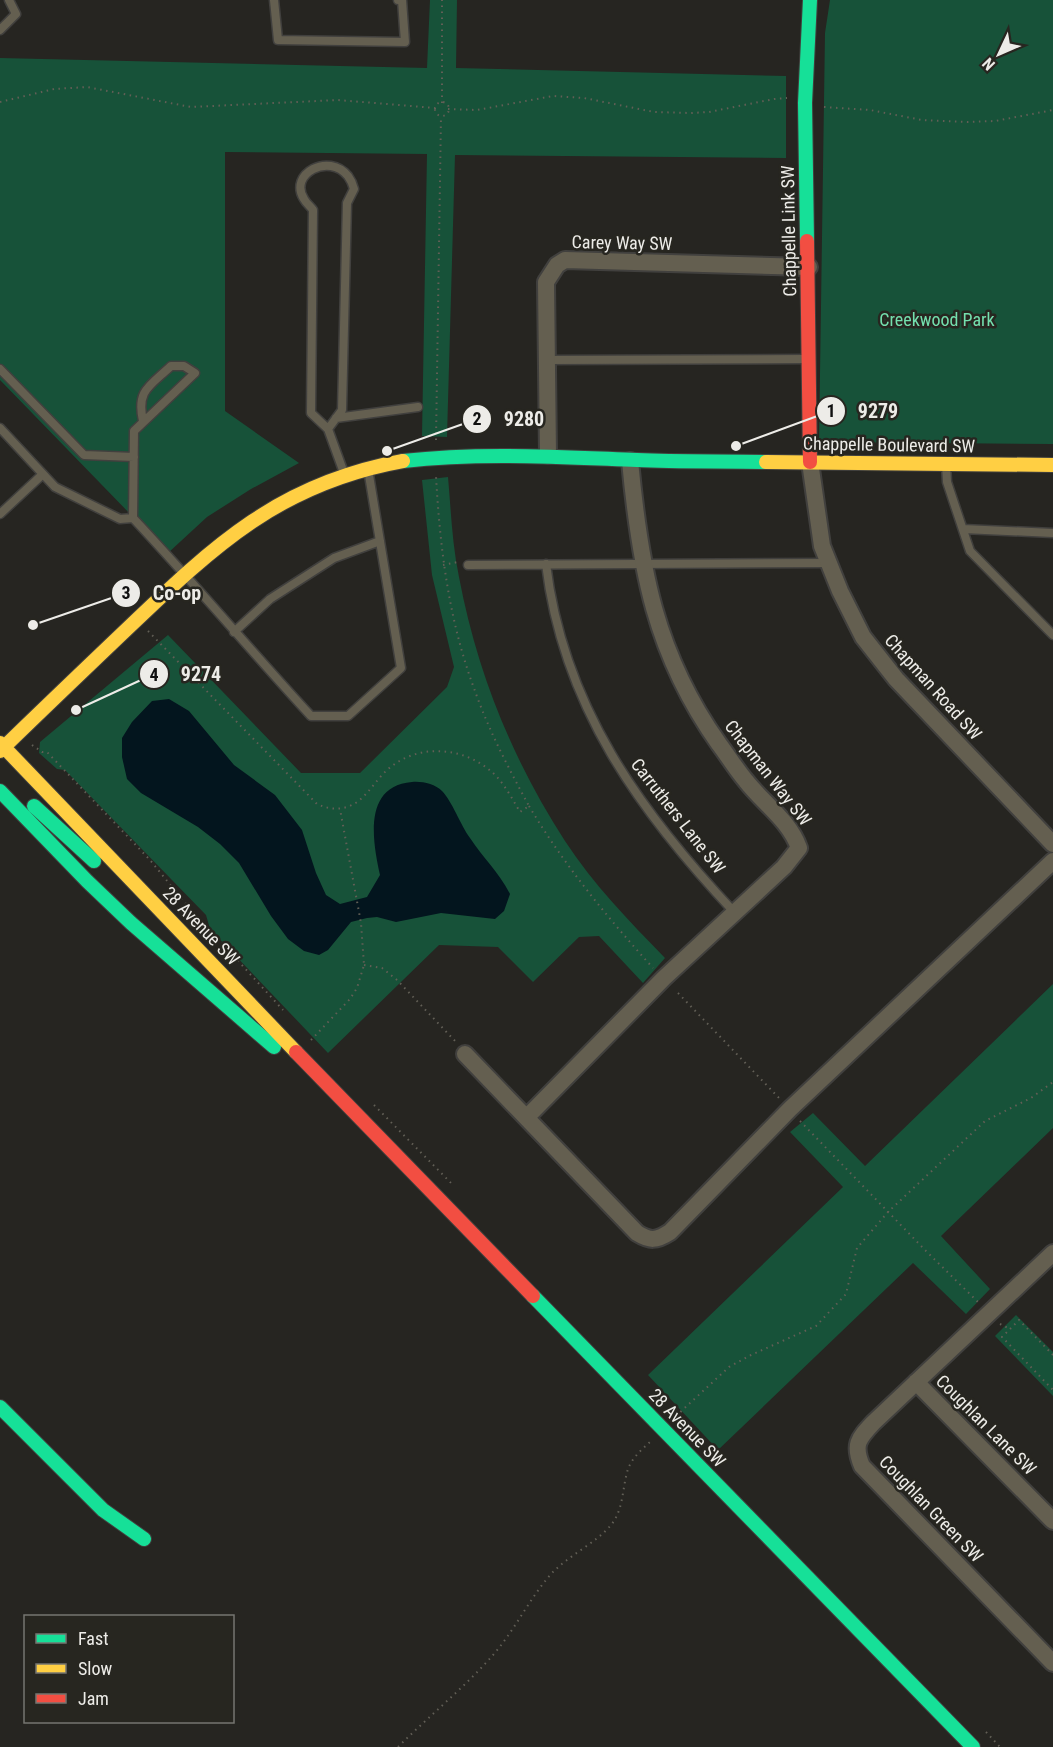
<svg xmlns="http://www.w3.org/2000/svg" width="1053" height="1747" font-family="'Roboto Condensed',sans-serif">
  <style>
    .green { fill: #175239 }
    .water { fill: #03151e }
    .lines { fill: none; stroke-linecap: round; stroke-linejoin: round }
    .lane-casing { stroke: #41403e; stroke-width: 11 }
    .street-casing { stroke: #41403e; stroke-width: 20 }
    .fast-casing { stroke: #41403e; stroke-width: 16 }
    .slow-casing { stroke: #41403e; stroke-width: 16 }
    .jam-casing { stroke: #41403e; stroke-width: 16 }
    .path { stroke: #625f56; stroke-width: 2; stroke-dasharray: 1.5 4.5; stroke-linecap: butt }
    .lane { stroke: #645f50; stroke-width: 8 }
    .street { stroke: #645f50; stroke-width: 16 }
    .fast { stroke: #16e098; stroke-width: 14 }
    .slow { stroke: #ffcf43; stroke-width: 14 }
    .jam { stroke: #f24e42; stroke-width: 14 }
    .labels { text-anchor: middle; stroke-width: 5; stroke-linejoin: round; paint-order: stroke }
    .street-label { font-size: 18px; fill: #edece8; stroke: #272620 }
    .park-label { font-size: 18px; fill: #74e0ae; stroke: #272620 }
    .leader { fill: none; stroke: #edece8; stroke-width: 2 }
    .callout-dot { fill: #edece8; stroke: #272620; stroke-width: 2 }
    .mark-label { font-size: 18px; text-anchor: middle; font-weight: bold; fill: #111 }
    .callout-label { font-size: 20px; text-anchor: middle; font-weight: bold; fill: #edece8; stroke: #272620; stroke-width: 5; stroke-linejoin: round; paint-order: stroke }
  </style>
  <rect width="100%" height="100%" fill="#262521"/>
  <path class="green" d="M430 0H457L456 68 786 76V158L455 155 447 437 422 436 427 154 225 152V411L299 463 251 489 207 517 168 553 0 380V58L427 68Z
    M830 0H1053V444L819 442 825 33Z
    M448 477C451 510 452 544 459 577 477 672 512 759 565 841 593 884 629 921 665 958L643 983 599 936 579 937 533 982 498 947 439 945 328 1053 210 929 206 915 65 770 57 769 39 753 40 742 168 635 301 773H360L447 687 454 667 432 575 422 480Z
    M1053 984V1128L941 1236 990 1289 966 1314 913 1263 718 1450 648 1375 843 1187 790 1132 813 1113 865 1166Z
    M1016 1315 1053 1352V1396L995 1336Z"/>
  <path class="water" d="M169 699 189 711 234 765 275 795 302 830 316 873 326 895 340 904 367 897 380 875C373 843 362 786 412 782 422 781 435 784 442 791 452 801 461 826 470 838 484 859 498 871 510 894L504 911 495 919 441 913 396 922 377 917 367 918 351 922 328 950 319 955 304 951 288 939 271 916 239 863 220 844 198 827 141 793 127 779 122 757V738L132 722 152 701Z"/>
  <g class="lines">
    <defs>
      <path id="lane" d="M274 0 278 40 405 42 402 0H398
        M0 30 16 14 9 0
        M546 360 806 359
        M0 369 84 455 134 457
        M336 418 418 407
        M143 421C136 390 150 386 171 366H184L195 373 134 431 133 518C194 583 251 651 311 716H348L401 668 368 469
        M0 428 55 487 120 519 133 518
        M328 429 311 413 313 210C310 206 306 203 304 199 288 174 329 152 348 176 351 180 353 185 354 189L347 203 342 410 328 429 344 473
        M946 464 947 482 970 551 1053 635
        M0 514 43 474
        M963 529 1053 533
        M546 564C563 706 640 812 735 913
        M468 565 829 563
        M234 632 270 599 334 558 380 541"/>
      <path id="street" d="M548 455 546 282 557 265 565 260 809 267
        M810 462 822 546 840 591 863 637 896 679 1053 844
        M465 1054 637 1233C650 1241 656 1241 670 1232L790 1109 1053 861
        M527 1117 664 978 784 867 799 848C789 820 764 804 746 781 736 769 728 756 719 744 655 654 640 568 630 461
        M1053 1253 873 1423C858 1439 853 1445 862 1466L1053 1663
        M916 1382 1053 1521"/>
      <path id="fast" d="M807 241 805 103 810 0
        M403 461C481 452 559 457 637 460 680 462 723 461 766 462
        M0 791 87 881 131 923 274 1047
        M34 806 94 861
        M533 1296 973 1747
        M0 1407 103 1510 144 1539"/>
      <path id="slow" d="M766 462 1053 465
        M0 743 296 1052
        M0 751C42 710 85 669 128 628 215 545 280 483 403 461"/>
      <path id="jam" d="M807 241 810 462
        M296 1052 533 1296"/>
    </defs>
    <use href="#lane" class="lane-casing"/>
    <use href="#street" class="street-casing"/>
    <use href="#fast" class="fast-casing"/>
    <use href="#slow" class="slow-casing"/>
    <use href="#jam" class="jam-casing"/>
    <path class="path" d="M0 102 54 89 87 87 191 107 338 100 435 108
      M435 109a7 7 0 1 1 14 0a7 7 0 1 1-14 0Z
      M442 103V0
      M824 107 870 110 922 120 967 122 995 121 1053 110
      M448 109 477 110 553 96 584 98 654 112 691 113 709 112 774 99 787 98
      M436 440 441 116
      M443 565 458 562
      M148 631 317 804C330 810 344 811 357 802 370 793 378 776 392 766 423 742 470 748 497 777 506 787 513 800 520 812L529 806C509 769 489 731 475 691 449 622 440 549 436 476
      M32 745 42 752H47L150 860 186 904 283 1010
      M529 806C564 865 607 917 653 968
      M364 965 382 968 397 980 456 1042
      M678 993 780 1099
      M311 1040 350 999 357 988 364 965 361 923 340 809
      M374 1105 452 1184
      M800 1121 926 1251 979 1303
      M1000 1324 1010 1329
      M1053 1355 1019 1320 1002 1337 1053 1390
      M676 1416 729 1367 751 1355 816 1326 846 1294 857 1248 888 1212 985 1121 1031 1098 1053 1082
      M986 1732 1000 1747
      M398 1747C429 1716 464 1688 493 1655 515 1630 529 1599 551 1574 569 1555 596 1543 611 1525 624 1509 622 1488 628 1469 632 1458 642 1449 651 1441"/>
    <use href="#lane" class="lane"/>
    <use href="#street" class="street"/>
    <use href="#fast" class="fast"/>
    <use href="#slow" class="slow"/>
    <use href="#jam" class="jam"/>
  </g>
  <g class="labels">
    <g class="street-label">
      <text transform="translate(789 231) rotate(-91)" y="6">Chappelle Link SW</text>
      <text transform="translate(622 243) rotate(1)" y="6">Carey Way SW</text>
      <text transform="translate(889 445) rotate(1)" y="6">Chappelle Boulevard SW</text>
      <text transform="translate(933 687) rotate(48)" y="6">Chapman Road SW</text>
      <text transform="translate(768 773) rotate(52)" y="6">Chapman Way SW</text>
      <text transform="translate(678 816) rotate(52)" y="6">Carruthers Lane SW</text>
      <text transform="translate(201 926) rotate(46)" y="6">28 Avenue SW</text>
      <text transform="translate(986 1425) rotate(45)" y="6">Coughlan Lane SW</text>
      <text transform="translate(687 1428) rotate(46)" y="6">28 Avenue SW</text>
      <text transform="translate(931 1509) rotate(46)" y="6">Coughlan Green SW</text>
    </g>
    <g class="park-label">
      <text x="937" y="326">Creekwood Park</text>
    </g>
  </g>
  <path class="leader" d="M736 446L831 411M387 451L477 419M33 625L126 593M76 710L154 674"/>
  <g class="callout-dot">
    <circle cx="736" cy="446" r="6"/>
    <circle cx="387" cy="451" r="6"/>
    <circle cx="33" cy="625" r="6"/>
    <circle cx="76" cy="710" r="6"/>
    <circle cx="831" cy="411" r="15"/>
    <circle cx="477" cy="419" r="15"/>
    <circle cx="126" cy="593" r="15"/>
    <circle cx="154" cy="674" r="15"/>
  </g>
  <g class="mark-label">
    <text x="831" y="417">1</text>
    <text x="477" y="425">2</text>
    <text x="126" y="599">3</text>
    <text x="154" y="681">4</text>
  </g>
  <g class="callout-label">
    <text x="878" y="418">9279</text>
    <text x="524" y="426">9280</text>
    <text x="177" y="600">Co-op</text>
    <text x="201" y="681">9274</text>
  </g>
  <rect x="24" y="1615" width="210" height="108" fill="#272620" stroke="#767570" stroke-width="1.5"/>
  <rect x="36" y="1634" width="30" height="9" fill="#16e098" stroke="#767570" stroke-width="1.5"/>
  <text x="78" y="1645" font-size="18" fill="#edece8">Fast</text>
  <rect x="36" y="1664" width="30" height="9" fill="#ffcf43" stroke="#767570" stroke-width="1.5"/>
  <text x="78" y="1675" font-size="18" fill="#edece8">Slow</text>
  <rect x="36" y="1694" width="30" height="9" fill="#f24e42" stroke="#767570" stroke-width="1.5"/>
  <text x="78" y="1705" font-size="18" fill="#edece8">Jam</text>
  <g transform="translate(999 54) rotate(226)" stroke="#272620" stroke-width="4.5" paint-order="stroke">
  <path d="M0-4.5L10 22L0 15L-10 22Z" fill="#edece8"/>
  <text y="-9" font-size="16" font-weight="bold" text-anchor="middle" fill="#edece8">N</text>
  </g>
</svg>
